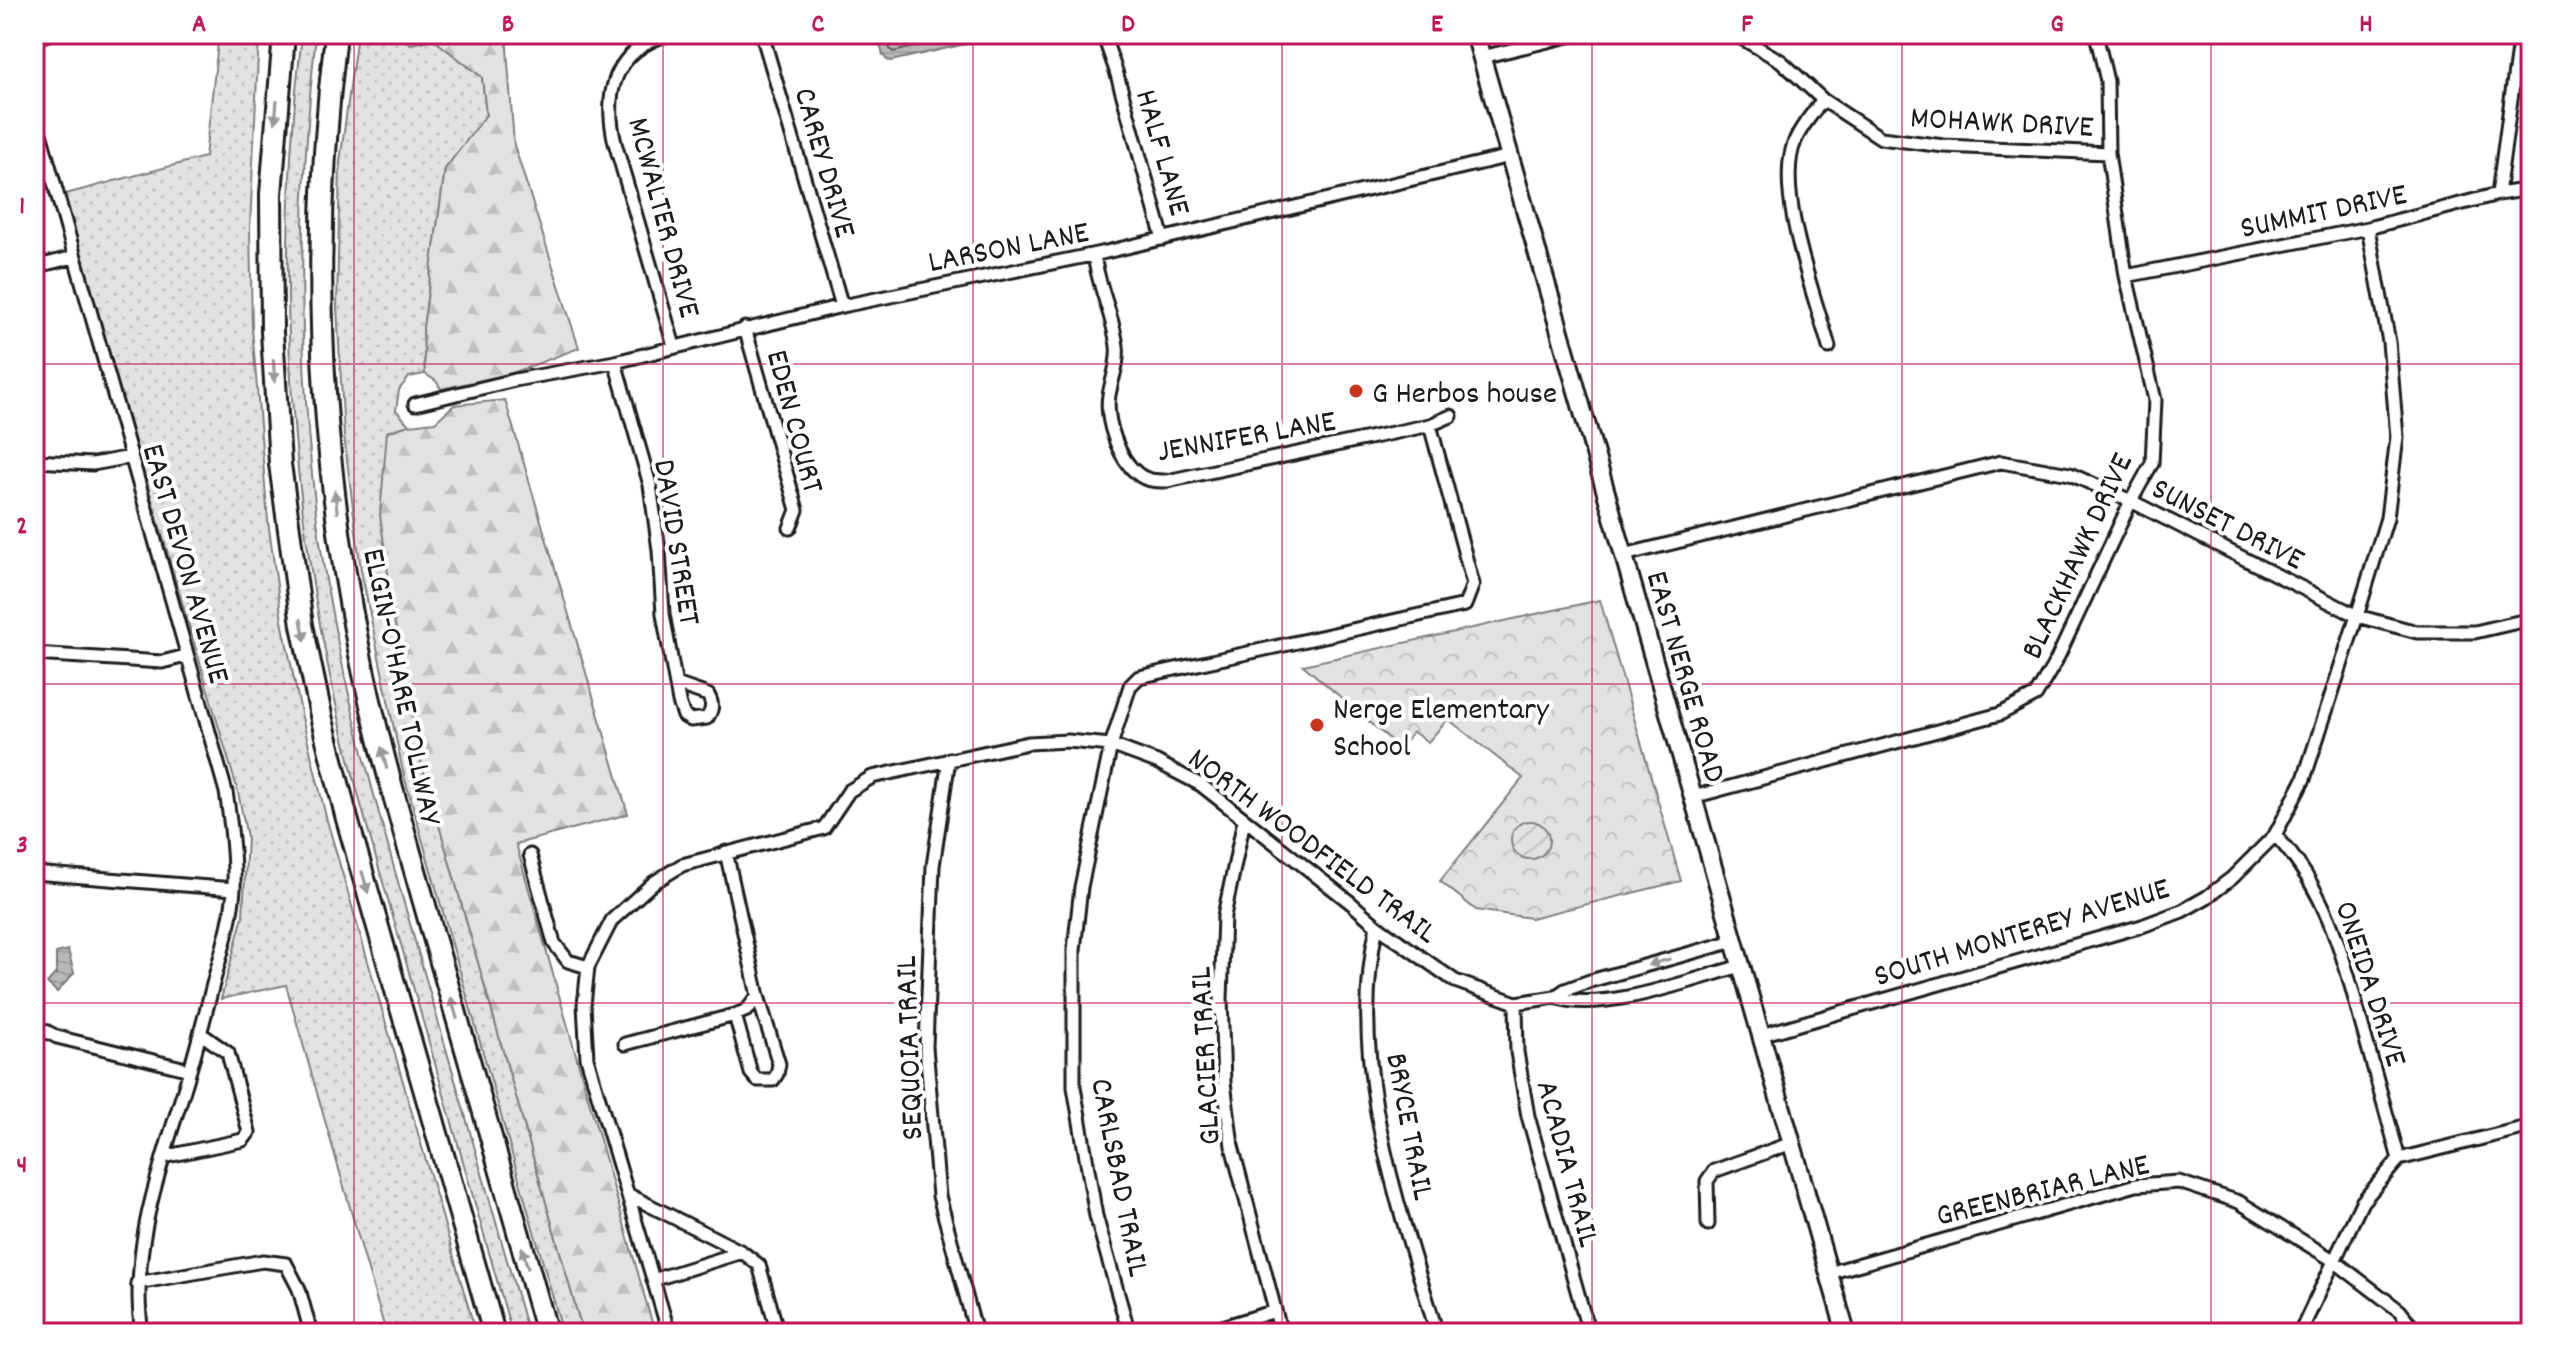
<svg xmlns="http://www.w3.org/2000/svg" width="2565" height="1367" font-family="Dekko,sans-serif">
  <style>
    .grass { fill: url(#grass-dots); stroke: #7f7f7f; stroke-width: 2 }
    .forest { fill: url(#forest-firs); stroke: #7f7f7f; stroke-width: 2 }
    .park { fill: url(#park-crowns); stroke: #7f7f7f; stroke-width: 2 }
    .garden { fill: url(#garden-furrows); stroke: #7f7f7f; stroke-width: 2 }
    .water { fill: url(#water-rules); stroke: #7a7a7a; stroke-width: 2 }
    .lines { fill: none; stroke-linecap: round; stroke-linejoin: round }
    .shore { stroke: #5a5a5a; stroke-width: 2 }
    .street-casing { stroke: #1c1c1c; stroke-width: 17 }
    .secondary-casing { stroke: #1c1c1c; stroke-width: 22 }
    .highway-casing { stroke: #1c1c1c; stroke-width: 26 }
    .street { stroke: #fff; stroke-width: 11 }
    .secondary { stroke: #fff; stroke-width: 16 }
    .highway { stroke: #fff; stroke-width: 20 }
    .oneway { fill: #999 }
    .grid { fill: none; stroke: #c2185b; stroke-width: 2; stroke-opacity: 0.55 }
    .poi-dot { fill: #c8321e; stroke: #fff; stroke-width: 3 }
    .labels { text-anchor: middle; stroke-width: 8; stroke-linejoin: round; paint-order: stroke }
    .street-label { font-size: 32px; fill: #1c1c1c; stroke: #fff }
    .poi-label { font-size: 32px; fill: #1c1c1c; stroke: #fff; text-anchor: start }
    .neatline { fill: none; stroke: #c2185b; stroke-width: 3 }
    .grid-label { font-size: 26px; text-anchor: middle; font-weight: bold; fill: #c2185b }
  </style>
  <defs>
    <pattern id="grass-dots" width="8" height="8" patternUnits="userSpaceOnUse" patternTransform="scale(2)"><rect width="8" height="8" fill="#e2e2e2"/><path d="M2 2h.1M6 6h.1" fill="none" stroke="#c1c1c1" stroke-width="1.8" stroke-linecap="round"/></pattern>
    <pattern id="forest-firs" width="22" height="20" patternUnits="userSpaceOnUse" patternTransform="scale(2)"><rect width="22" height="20" fill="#e2e2e2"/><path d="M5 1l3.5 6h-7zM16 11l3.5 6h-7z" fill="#c1c1c1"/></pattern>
    <pattern id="park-crowns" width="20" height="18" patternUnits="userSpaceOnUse" patternTransform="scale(2)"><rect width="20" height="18" fill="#e2e2e2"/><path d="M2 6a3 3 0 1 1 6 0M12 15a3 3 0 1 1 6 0" fill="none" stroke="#c1c1c1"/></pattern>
    <pattern id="garden-furrows" width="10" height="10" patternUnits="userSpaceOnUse" patternTransform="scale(2)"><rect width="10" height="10" fill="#e2e2e2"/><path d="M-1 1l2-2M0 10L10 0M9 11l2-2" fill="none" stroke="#c1c1c1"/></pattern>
    <pattern id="water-rules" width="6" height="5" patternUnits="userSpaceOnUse" patternTransform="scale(2)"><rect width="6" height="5" fill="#b8b8b8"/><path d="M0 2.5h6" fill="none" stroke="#9e9e9e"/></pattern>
  </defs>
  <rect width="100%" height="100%" fill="#fff"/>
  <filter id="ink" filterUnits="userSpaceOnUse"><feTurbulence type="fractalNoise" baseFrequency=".0125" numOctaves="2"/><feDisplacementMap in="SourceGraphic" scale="16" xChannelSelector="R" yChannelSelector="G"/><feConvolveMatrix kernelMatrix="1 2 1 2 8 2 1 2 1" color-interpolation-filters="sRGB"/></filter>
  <g filter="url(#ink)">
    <path class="grass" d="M219 34H259L250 227 252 328 268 521 282 621 302 717 326 817 476 1333H386L286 985 221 999 243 916 247 837 238 792 62 195 205 157Z
      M302 34H316C298 196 297 358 317 520 336 666 376 807 417 948 454 1077 491 1205 528 1333H512C476 1207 440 1081 404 955 377 861 348 767 329 671 286 463 276 245 302 34Z
      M357 34H396L411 44 433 39 482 77 486 116 445 169 423 328 425 374 409 377 399 390 396 410 409 425 387 432 421 761 583 1333H563L403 772 361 571 344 436 337 306 340 162Z"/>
    <path class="forest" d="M396 34H506L514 145 579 348 510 374 441 389 436 381 425 374 423 328 445 169 486 115 482 77 433 39 411 44Z
      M505 400 628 814 516 844 655 1333H583L421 761 395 624 380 515 387 432 409 425 435 422 454 405Z"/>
    <path class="park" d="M1600 600 1681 881 1531 918 1476 910 1440 881 1523 778 1448 719 1428 742 1413 732 1400 748 1303 665Z"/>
    <path class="garden" d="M1511 840a19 19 0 1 1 38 0a19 19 0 1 1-38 0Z"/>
    <path class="water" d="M877 34H976L977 37 970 43 891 61 887 60 883 55Z
      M68 950 74 973 57 992 47 983 56 973V953Z"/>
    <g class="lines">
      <path class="shore" d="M885 34 890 49 893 52 969 34"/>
      <defs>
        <path id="street" d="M669 34C614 50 603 92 615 143L674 346
          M762 34 842 306
          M1103 34 1116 71 1163 239
          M1734 34 1781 61 1823 100 1881 138 1944 146 2108 153
          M34 38 48 34
          M1482 57 1577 34
          M1823 100C1813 113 1801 126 1795 141 1774 190 1815 296 1829 347
          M34 112 226 792C231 824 235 857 234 889 232 921 221 953 213 984 204 1019 195 1055 184 1090 160 1168 129 1250 142 1333
          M2498 194 2520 34
          M1094 255C1098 286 1113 315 1117 346 1119 363 1112 378 1109 395 1105 419 1118 459 1138 474 1146 481 1157 481 1167 481L1430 425 1473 584 1465 605 1139 677 1130 686 1111 745 1081 887 1074 950V1087L1096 1216 1129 1333
          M34 267 74 257
          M2126 276 2368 228 2498 194 2531 189
          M745 328 797 510 790 528
          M615 362 650 485 659 550 663 614 679 702 684 716 691 720 707 718C713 709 713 704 708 695L676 684
          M415 404 515 380 615 362 842 306 1106 252 1510 156
          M1430 425 1451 416
          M34 461 93 464 131 457
          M1624 555 2001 462 2070 474 2131 501 2357 616 2417 632H2475L2531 619
          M34 654 162 662 186 656
          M949 759 933 866 926 1047 939 1196 976 1333
          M1693 797 2000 714 2036 695 2056 661 2131 501 2152 463 2155 400 2126 276 2108 153 2107 81 2096 34
          M1244 820 1224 916 1221 999 1224 1082 1232 1146 1281 1333
          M2275 835C2326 889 2342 952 2361 1022 2374 1068 2386 1113 2399 1159
          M726 852 758 996 779 1064 777 1074 773 1080H757L751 1073 735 1015
          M530 855 554 943 568 961 588 967
          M34 873 234 889
          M1377 926C1346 1064 1398 1202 1437 1333
          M1734 941 1590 981 1565 990 1555 997C1602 1014 1693 979 1741 966
          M1516 1003 1517 1052 1528 1116 1589 1333
          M34 1025 57 1037 190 1070
          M1761 1035 2142 926 2182 911 2207 897 2232 878 2275 835 2304 779 2357 616 2387 518 2397 437 2389 342 2368 228
          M625 1044 735 1015 747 1010 758 996
          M163 1157 243 1140 249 1132 228 1053 200 1033
          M629 1195 742 1252 759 1265 778 1333
          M1708 1224 1707 1181 1714 1171 1792 1143
          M1829 1273 2136 1185 2179 1182 2239 1202 2333 1260 2400 1311 2417 1333
          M653 1280 742 1252
          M137 1283 263 1261 286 1264 299 1289 311 1333
          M669 1333 587 1058 584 1005 588 967 612 920 653 883 682 865 824 828 849 791 872 777 1028 743 1068 741 1111 745 1157 762 1201 785 1351 903 1377 926 1455 981 1516 1003 1555 997
          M1203 1333 1275 1311
          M2300 1333 2362 1202 2399 1159 2531 1126"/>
        <path id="secondary" d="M1475 34 1846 1333"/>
        <path id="highway" d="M284 34 271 194 272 332 280 464 302 625 322 720 347 819 494 1333
          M336 34C311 237 318 444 358 645 378 747 409 848 437 948 474 1076 510 1205 547 1333"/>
      </defs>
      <use href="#street" class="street-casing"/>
      <use href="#secondary" class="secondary-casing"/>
      <use href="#highway" class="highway-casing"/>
      <use href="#street" class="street"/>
      <use href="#secondary" class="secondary"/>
      <use href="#highway" class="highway"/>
    </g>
    <defs><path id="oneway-solid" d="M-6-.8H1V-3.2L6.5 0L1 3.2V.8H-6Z" transform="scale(2)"/></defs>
    <g class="oneway">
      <use href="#oneway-solid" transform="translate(276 112) rotate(95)"/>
      <use href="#oneway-solid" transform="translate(274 371) rotate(87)"/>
      <use href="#oneway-solid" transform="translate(336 502) rotate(-97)"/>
      <use href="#oneway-solid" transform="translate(303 630) rotate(79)"/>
      <use href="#oneway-solid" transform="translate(384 758) rotate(-104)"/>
      <use href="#oneway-solid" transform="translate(365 882) rotate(74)"/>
      <use href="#oneway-solid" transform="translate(1659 962) rotate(164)"/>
      <use href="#oneway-solid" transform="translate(454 1008) rotate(-106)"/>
      <use href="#oneway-solid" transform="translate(525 1258) rotate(-106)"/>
    </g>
  </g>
  <path class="grid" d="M354 34V1333M663 34V1333M973 34V1333M1282 34V1333M1592 34V1333M1902 34V1333M2211 34V1333M34 364H2531M34 684H2531M34 1003H2531"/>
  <g class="poi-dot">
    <circle cx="1356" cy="391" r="8"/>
    <circle cx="1317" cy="725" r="8"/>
  </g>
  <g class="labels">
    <g class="street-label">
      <text transform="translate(2002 120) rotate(3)" y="11">MOHAWK DRIVE</text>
      <text transform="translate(1165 152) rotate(74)" y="11">HALF LANE</text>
      <text transform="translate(827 162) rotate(74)" y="11">CAREY DRIVE</text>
      <text transform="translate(2323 209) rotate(-12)" y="11">SUMMIT DRIVE</text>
      <text transform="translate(666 217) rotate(75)" y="11">MCWALTER DRIVE</text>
      <text transform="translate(1008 245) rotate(-11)" y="11">LARSON LANE</text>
      <text transform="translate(797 421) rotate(75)" y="11">EDEN COURT</text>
      <text transform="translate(1246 434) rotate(-10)" y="11">JENNIFER LANE</text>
      <text transform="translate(2229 522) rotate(27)" y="11">SUNSET DRIVE</text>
      <text transform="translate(679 542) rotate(81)" y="11">DAVID STREET</text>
      <text transform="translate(2075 555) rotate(-65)" y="11">BLACKHAWK DRIVE</text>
      <text transform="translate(188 563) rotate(74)" y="11">EAST DEVON AVENUE</text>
      <text transform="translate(1688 676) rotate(74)" y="11">EAST NERGE ROAD</text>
      <text transform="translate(404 686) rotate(78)" y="11">ELGIN-O'HARE TOLLWAY</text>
      <text transform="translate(1314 844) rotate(37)" y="11">NORTH WOODFIELD TRAIL</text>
      <text transform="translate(2021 930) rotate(-17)" y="11">SOUTH MONTEREY AVENUE</text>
      <text transform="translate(2373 983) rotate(72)" y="11">ONEIDA DRIVE</text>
      <text transform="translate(907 1048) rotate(-92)" y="11">SEQUOIA TRAIL</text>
      <text transform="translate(1203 1056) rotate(-93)" y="11">GLACIER TRAIL</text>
      <text transform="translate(1412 1126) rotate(79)" y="11">BRYCE TRAIL</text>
      <text transform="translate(1570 1163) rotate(75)" y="11">ACADIA TRAIL</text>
      <text transform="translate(1122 1177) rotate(79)" y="11">CARLSBAD TRAIL</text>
      <text transform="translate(2042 1188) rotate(-14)" y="11">GREENBRIAR LANE</text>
    </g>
    <g class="poi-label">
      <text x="1372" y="402">G Herbos house</text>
      <text x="1333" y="718">Nerge Elementary<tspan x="1333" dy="37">School</tspan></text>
    </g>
  </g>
  <rect width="2565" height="1367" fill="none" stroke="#fff" stroke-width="88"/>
  <rect x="44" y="44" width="2477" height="1279" class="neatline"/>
  <g class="grid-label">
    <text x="199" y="31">A</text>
    <text x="508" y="31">B</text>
    <text x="818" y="31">C</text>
    <text x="1128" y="31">D</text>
    <text x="1437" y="31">E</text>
    <text x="1747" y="31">F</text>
    <text x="2057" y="31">G</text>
    <text x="2366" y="31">H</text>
    <text x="22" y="213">1</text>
    <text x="22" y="533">2</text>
    <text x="22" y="852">3</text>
    <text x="22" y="1172">4</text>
  </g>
</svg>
